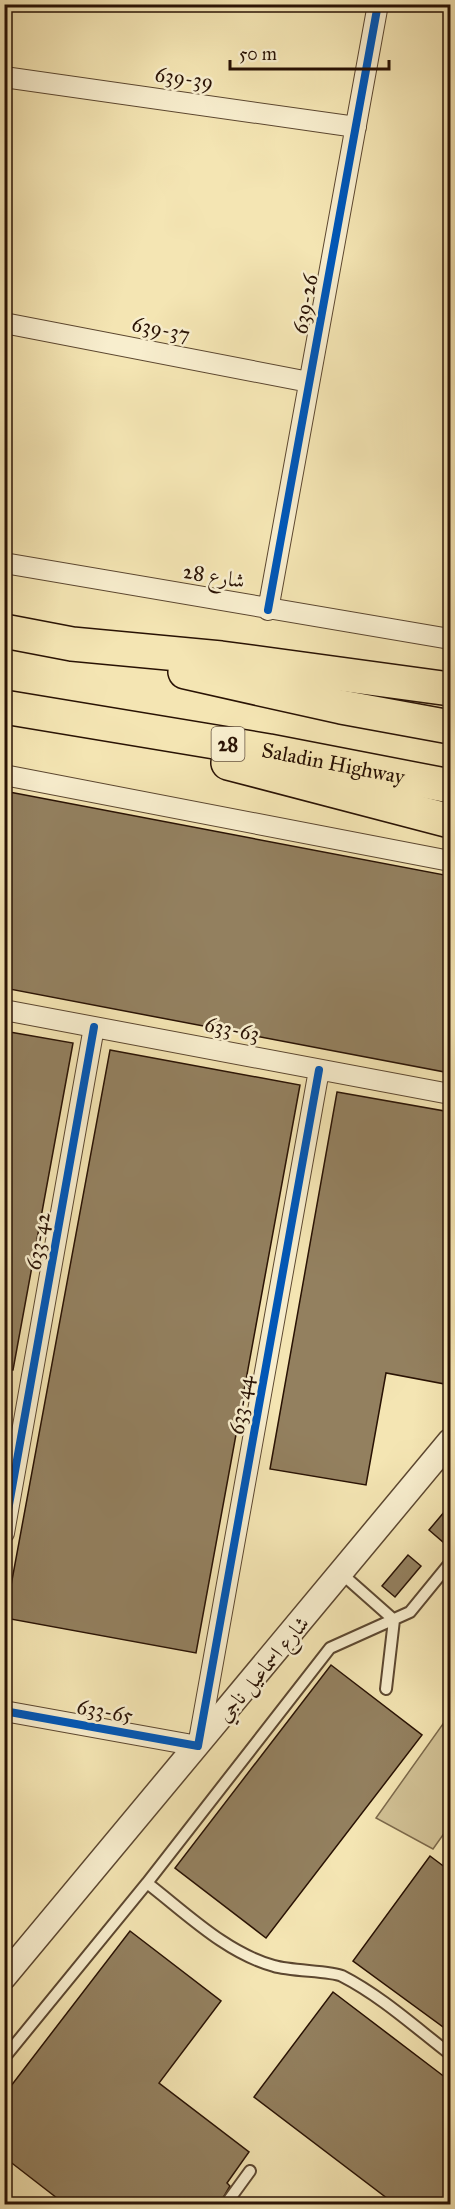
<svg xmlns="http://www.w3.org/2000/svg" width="455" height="2209" font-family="'IM FELL Great Primer',Amiri,serif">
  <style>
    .green { fill: #d1c195; stroke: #7d6a4c; stroke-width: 1.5 }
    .building { fill: #93805f; stroke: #291204; stroke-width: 1.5 }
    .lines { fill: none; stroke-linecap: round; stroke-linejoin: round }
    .service-casing { stroke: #5c4730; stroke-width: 14 }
    .minor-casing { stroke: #5c4730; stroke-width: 22 }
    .tertiary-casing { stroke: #5c4730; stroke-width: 27 }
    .motorway-casing { stroke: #291204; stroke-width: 36 }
    .service { stroke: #f8eece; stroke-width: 10 }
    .minor { stroke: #f8eece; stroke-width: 20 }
    .tertiary { stroke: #f8eece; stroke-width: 24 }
    .motorway { stroke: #f4e5b3; stroke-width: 33 }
    .cycleway-casing { stroke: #f8eece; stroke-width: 11 }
    .cycleway { stroke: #0057b8; stroke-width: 8 }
    .labels { text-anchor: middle; stroke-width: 5; stroke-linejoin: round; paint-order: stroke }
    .shield { fill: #f8eece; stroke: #675441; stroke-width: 1.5 }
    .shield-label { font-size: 20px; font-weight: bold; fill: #291204 }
    .street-label { font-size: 21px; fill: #291204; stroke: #f8eece }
  </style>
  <rect width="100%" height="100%" fill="#f4e5b3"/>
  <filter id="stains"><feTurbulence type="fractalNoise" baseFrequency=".00333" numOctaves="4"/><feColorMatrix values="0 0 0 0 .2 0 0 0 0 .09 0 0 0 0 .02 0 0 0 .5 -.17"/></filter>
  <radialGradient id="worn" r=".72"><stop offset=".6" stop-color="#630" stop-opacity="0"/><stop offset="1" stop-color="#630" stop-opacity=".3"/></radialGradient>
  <path class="green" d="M450 1714V1825L433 1849 376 1818Z"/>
  <path class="building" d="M4 791 450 876V1073L4 988Z
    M4 1031 73 1043 13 1370 4 1369Z
    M110 1050 300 1085 196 1653 5 1618Z
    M337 1092 450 1112V1385L386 1373 366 1485 270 1469Z
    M450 1505V1548L429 1530Z
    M408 1555 421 1566 395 1597 382 1586Z
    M331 1665 422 1735 266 1938 175 1868Z
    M430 1856 450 1871V2032L353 1961Z
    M130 1931 221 2001 159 2083 249 2152 227 2183 230 2186 219 2205H66L4 2157V2095Z
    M333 1992 450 2081V2205H396L254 2097Z"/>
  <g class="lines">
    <defs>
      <path id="service" d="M342 1574 394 1620 386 1689
        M147 1883C186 1913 226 1953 274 1966 290 1971 332 1971 342 1976 381 1996 415 2027 450 2054
        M4 2058 147 1883 330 1648 410 1612 450 1563
        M4 2201 11 2204
        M226 2204 250 2171"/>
      <path id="minor" d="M4 77 356 127
        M4 323 309 382
        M4 563 450 639
        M268 610 378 4
        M4 775 450 861
        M4 1010 450 1094
        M4 1533 94 1027
        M4 1711 198 1746 319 1070"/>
      <path id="tertiary" d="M4 1977 450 1441"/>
      <g id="motorway">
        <path d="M4 631 72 644 221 658 450 689"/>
        <path d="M185 672 341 707 450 727"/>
        <path id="s1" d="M4 707 269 751 450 786"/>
        <path d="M228 763 450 821"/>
      </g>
    </defs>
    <use href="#service" class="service-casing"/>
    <use href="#minor" class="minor-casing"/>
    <use href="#tertiary" class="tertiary-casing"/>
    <use href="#motorway" class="motorway-casing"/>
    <use href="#service" class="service"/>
    <use href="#minor" class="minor"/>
    <use href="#tertiary" class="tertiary"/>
    <use href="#motorway" class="motorway"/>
    <defs>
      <path id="cycleway" d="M268 610 378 4
        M4 1533 94 1027
        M4 1711 198 1746 319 1070"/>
    </defs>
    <use href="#cycleway" class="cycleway-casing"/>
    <use href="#cycleway" class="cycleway"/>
  </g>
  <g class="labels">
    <rect class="shield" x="211.5" y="727" width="33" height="34" rx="4.5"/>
    <g class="shield-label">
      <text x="228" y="751">28</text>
    </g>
    <g class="street-label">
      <text transform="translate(184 78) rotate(8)" y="7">639-39</text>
      <text transform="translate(305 304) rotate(-79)" y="7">639-26</text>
      <text transform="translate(161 329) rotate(11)" y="7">639-37</text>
      <text transform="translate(214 576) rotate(10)" y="7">شارع 28</text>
      <text dy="7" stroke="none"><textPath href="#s1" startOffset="334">Saladin Highway</textPath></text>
      <text transform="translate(232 1029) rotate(11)" y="7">633-63</text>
      <text transform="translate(38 1241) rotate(-80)" y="7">633-42</text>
      <text transform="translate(241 1405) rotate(-80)" y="7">633-44</text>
      <text transform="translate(263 1669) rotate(-50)" y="7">شارع اسماعيل ناجي</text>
      <text transform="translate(105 1711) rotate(10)" y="7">633-65</text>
    </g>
  </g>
  <rect width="455" height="2209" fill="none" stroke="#f4e5b3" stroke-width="24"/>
  <rect x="6" y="6" width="443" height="2197" fill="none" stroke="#291204" stroke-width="3"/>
  <rect x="12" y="12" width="431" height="2185" fill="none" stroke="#291204" stroke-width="1.5"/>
  <path d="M230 60v9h159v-9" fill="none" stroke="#291204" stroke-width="3"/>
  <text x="239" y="60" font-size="18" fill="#291204" stroke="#f8eece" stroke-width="4.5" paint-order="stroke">50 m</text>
  <rect width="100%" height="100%" filter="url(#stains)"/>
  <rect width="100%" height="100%" fill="url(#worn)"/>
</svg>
